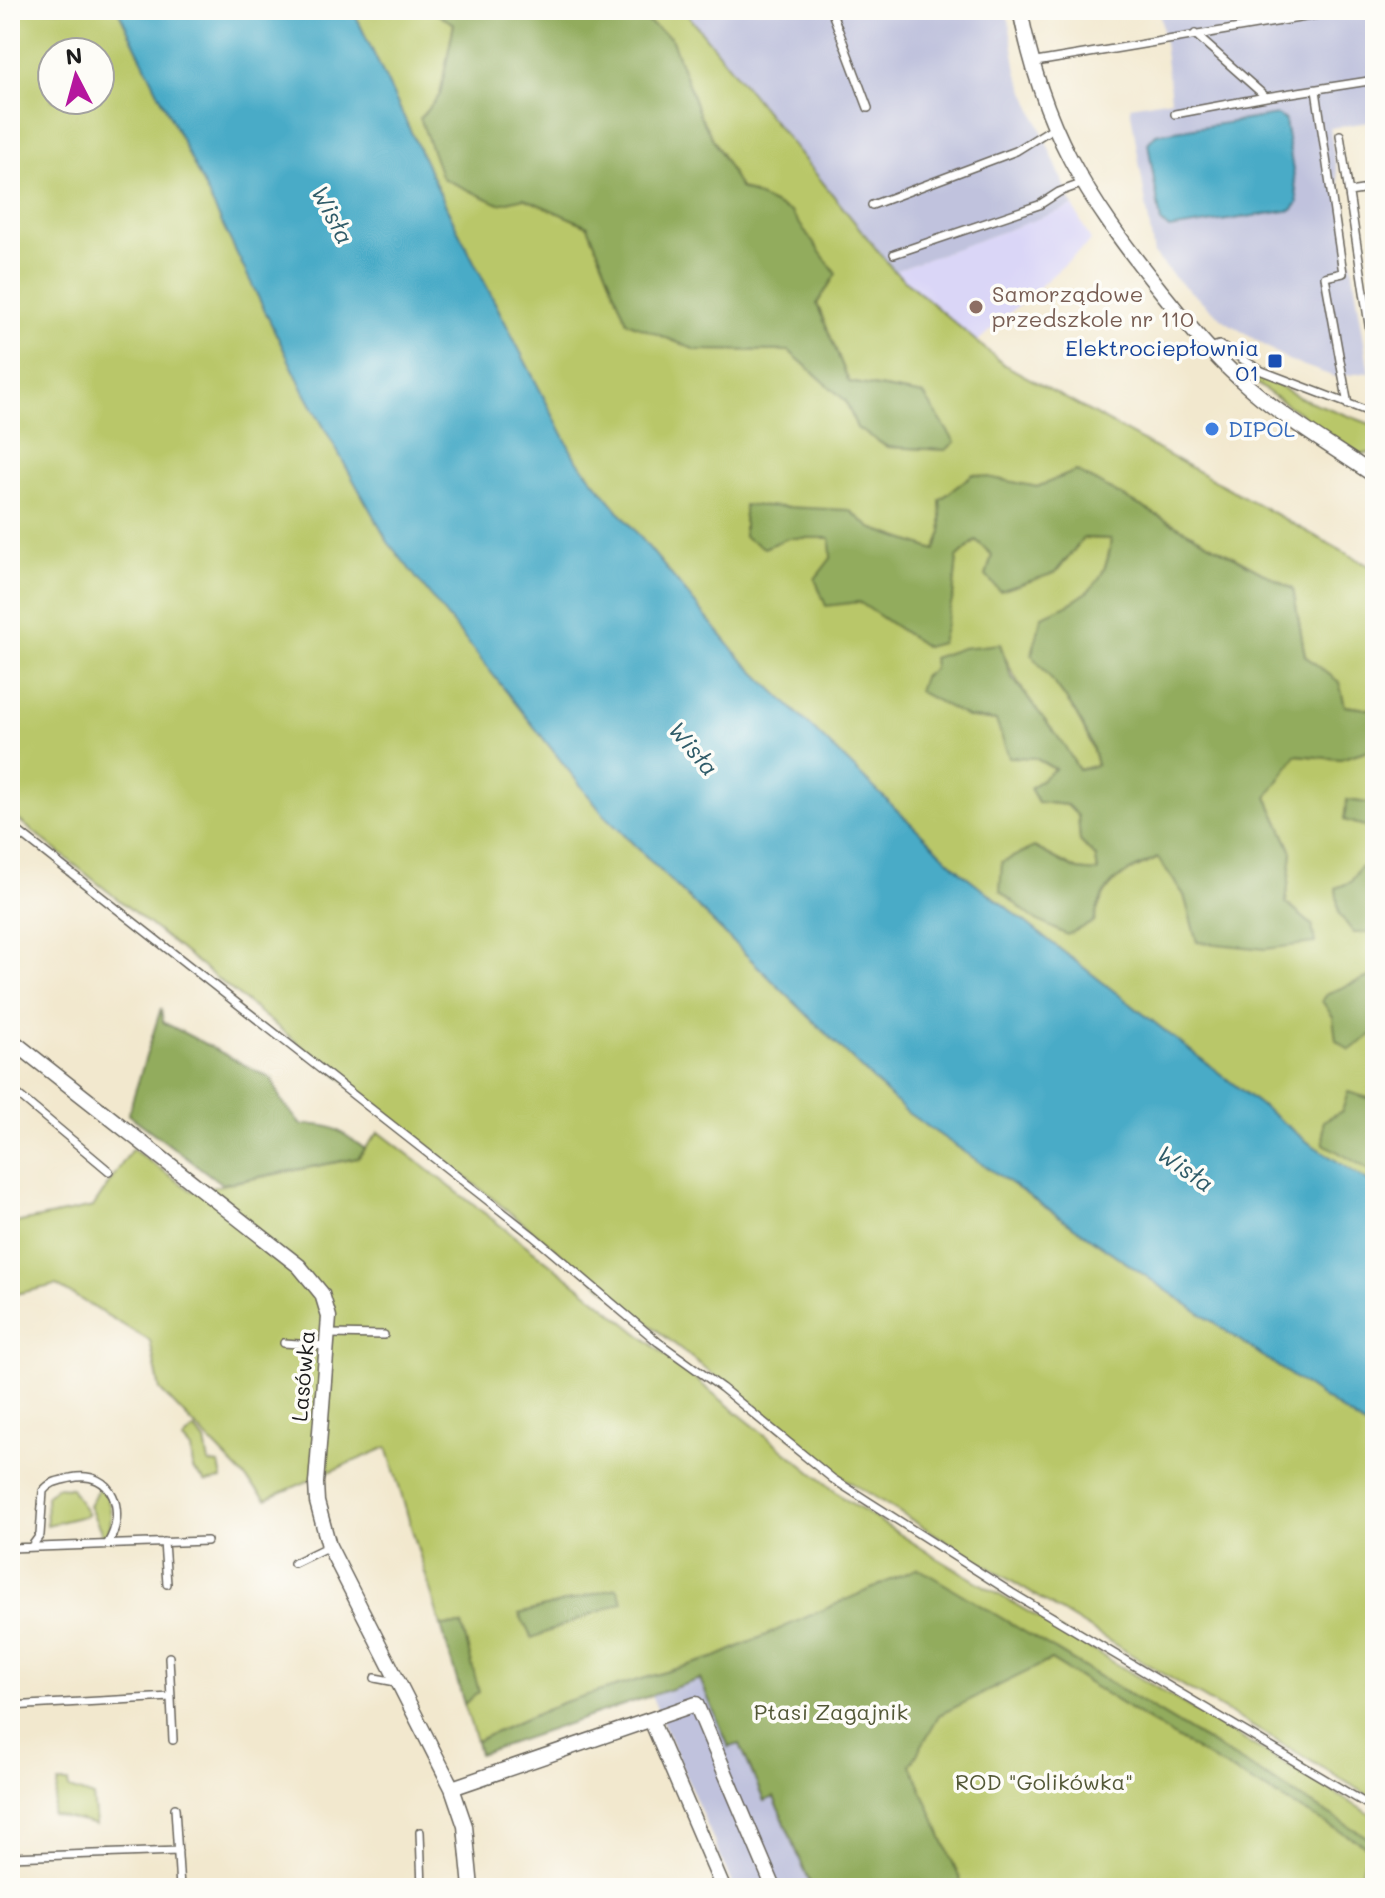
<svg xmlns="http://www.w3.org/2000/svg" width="1385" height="1898" font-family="Mali,sans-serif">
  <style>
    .built { fill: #dad6f7 }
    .industrial { fill: #c0c2dd }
    .green { fill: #b9c769; stroke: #6a7242; stroke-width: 2; fill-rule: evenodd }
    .forest { fill: #92ac5d; stroke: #57643c; stroke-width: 2 }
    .water { fill: #48abc7; stroke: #326472; stroke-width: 2 }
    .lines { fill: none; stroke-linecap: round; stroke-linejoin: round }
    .service-casing { stroke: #67635a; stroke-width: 10 }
    .minor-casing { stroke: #67635a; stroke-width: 17 }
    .service { stroke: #fff; stroke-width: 7 }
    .minor { stroke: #fff; stroke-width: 14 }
    .education-dot { fill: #8d6e63; stroke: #fdfcf7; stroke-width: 3 }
    .transit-dot { fill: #1a4fb4; stroke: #fdfcf7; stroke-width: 3 }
    .shop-dot { fill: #3f7fe0; stroke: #fdfcf7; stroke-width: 3 }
    .labels { text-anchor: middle; stroke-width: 7; stroke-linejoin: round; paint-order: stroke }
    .education-label { font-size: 22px; fill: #785e54; stroke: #fdfcf7; text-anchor: start }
    .transit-label { font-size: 22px; fill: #164399; stroke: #fdfcf7; text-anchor: end }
    .shop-label { font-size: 22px; fill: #366cbe; stroke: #fdfcf7; text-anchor: start }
    .street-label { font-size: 22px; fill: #1c1c1c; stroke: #fdfcf7 }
    .park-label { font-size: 22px; fill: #535837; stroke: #fdfcf7 }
    .water-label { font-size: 24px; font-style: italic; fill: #305c69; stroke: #fdfcf7 }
  </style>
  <rect width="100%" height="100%" fill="#fdfcf7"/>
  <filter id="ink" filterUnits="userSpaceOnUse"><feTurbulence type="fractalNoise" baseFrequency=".0125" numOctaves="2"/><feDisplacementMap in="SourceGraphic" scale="16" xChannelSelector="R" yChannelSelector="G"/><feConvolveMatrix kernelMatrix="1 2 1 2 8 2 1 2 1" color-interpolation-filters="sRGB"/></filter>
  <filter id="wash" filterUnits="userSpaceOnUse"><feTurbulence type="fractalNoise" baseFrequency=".006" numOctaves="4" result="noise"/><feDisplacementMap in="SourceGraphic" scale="32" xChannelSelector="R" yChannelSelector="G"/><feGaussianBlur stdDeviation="1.8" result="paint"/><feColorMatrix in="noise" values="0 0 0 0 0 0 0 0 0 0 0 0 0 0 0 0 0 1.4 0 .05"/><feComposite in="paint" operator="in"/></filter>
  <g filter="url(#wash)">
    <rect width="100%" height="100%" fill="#f2e8ce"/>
    <path class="built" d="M1073 206 1091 241 977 342 894 271Z"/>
    <path class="industrial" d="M684 10H1007L1017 72 1073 206 894 271Z
      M1160 10H1375V121L1330 128 1369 372 1335 377 1288 360 1225 321 1177 280 1154 254 1130 106 1171 99Z
      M701 1679 729 1747 740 1743 763 1800 774 1796 812 1888H734L651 1695Z"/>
    <path class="green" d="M10 10H118L305 393 388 542 604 815 905 1111 1375 1433V1799L1140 1660 837 1474 10 813ZM52 52H100V100H52Z
      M353 10H430L454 23 440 95 420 118 499 204 524 198 588 226 627 322 696 350 789 351 846 401 857 428 887 447 946 450 924 395 849 382 817 304 791 212 740 188 700 116 671 38 630 10H684L894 271 1003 364 1375 569V710L1345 706 1339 682 1305 656 1293 589 1076 471 1037 487 973 474 940 500 942 532 935 550 871 528 849 510 764 548 788 538H830C832 594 885 618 926 647L953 597 957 558 977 540 992 555 1055 573 1083 538 1111 539C1106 587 1085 599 1042 617L1032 654C1059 689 1087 721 1097 765L1079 770C1053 725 1017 694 1000 644L970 718 996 721 1035 758 1055 770 1030 788 1038 802 1067 805 1078 816 1080 841 1096 858 1098 873 1078 870 1034 847 1094 922C1104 879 1121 875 1159 858L1184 895 1197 942 1312 925 1286 903 1292 852 1267 797 1296 755 1340 759 1375 748V804L1347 800 1344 820 1375 829V865L1360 867 1351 882 1336 888 1339 914 1354 933 1371 932 1372 976 1329 993 1337 1040 1367 1037 1375 1032V1100L1323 1122 1324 1144 1375 1173V1186L1309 1143 961 872 739 657 575 458 456 227Z
      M1242 365 1301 398 1373 425 1375 453 1359 454 1261 387 1241 369Z
      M379 1132 588 1293 845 1499 937 1558 1375 1817V1842L1055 1650 1051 1660 1209 1758 1368 1847 1358 1888H812L774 1797 764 1801 740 1744 729 1747 701 1679 564 1702 476 1741 464 1704 478 1692 462 1625 441 1626 387 1447 266 1499 160 1390 150 1341 56 1285 16 1294 10 1291V1224L93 1207 132 1149 192 1191 357 1158ZM617 1588 622 1602 519 1614H520Z
      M194 1429 205 1441 209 1463 219 1464 222 1479 206 1482 193 1469 191 1449 183 1440Z
      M100 1485C111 1499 118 1530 100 1539L101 1531 89 1506Z
      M56 1487 71 1488 88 1515 47 1525 46 1496Z
      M58 1783H68L69 1789 93 1797 96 1825 52 1814Z"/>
    <path class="forest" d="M430 10H630L671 38 700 116 740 188 791 212 836 274 817 304 849 382 924 395 955 442 946 450 888 447 857 428 846 401 789 351 696 350 627 322 588 226 524 198 499 204 442 178 420 118 440 95 454 24Z
      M1076 471 1293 589 1305 656 1339 682 1345 706 1375 710V748L1340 759 1296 755 1267 797 1292 852 1286 903 1312 925 1315 943 1265 949 1197 942 1184 895 1158 858C1121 875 1103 879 1094 922L1067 935 1034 919 1000 891 1002 862 1034 847 1077 870 1098 872 1096 857 1080 841 1078 816 1067 805 1038 802 1030 788 1055 769 1035 758 1009 757 996 721 967 717 918 691 923 677 934 668 933 658 962 648 1000 644 1011 676 1064 745 1079 770 1097 765C1089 722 1058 688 1032 655L1042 616C1082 600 1108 585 1111 539L1084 538 1055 573 1000 591 986 576 992 555 976 540 957 558 953 597 941 643 926 647 859 602 826 606 815 579 831 558 830 538H788L764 548 744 537V505L849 510 871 528 935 550 942 532 940 500 973 474 1037 487Z
      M1347 800 1375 804V829L1344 820Z
      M1375 865V1032L1350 1050 1336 1040 1333 1017 1322 1001 1328 993 1372 976 1371 932 1354 933 1339 914 1336 888 1351 882 1360 867Z
      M161 1008 163 1022 272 1079 281 1100 301 1125C333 1123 340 1131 365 1149L358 1158 222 1184 128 1114Z
      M1348 1092 1375 1100V1173L1324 1144 1323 1121 1342 1111Z
      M918 1568 1375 1842V1847H1368L1209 1758 1051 1660 939 1715 911 1765 964 1888H812L774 1797 764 1801 740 1744 729 1747 700 1679 479 1754 476 1741 564 1702 716 1657Z
      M617 1588 623 1602 532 1638 519 1614Z
      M462 1625 479 1692 464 1704 441 1626Z"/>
    <path class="water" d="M118 10H353L456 227 575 458 739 657 961 872 1309 1143 1375 1186V1433L905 1111 604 815 388 542 305 393Z
      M1277 115 1285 120 1298 203 1292 210 1169 229 1161 222 1148 143 1156 134Z"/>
  </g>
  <g filter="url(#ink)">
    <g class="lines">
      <defs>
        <path id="service" d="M831 10 868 108
          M1373 10 1375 21
          M1195 34 1266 97 1375 80
          M1030 63 1347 10
          M1316 90 1343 273 1325 277 1348 405
          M1175 114 1266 97
          M1340 135 1375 364
          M1349 192 1375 188
          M872 205 1016 151 1053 128
          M894 254 1039 205 1059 192 1081 184
          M1209 348 1219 345 1262 371 1375 414
          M10 825 533 1236 658 1342 722 1388 833 1479 1012 1593 1375 1809
          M10 1088 109 1171
          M330 1334 384 1335
          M284 1343 326 1346
          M164 1542 167 1584
          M32 1546 40 1535 43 1491C51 1481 59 1481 71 1478 114 1469 127 1513 108 1543
          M10 1548 207 1541
          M294 1563 329 1546
          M169 1657 173 1740
          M375 1678 396 1682
          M10 1706 171 1697
          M175 1808 180 1888
          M420 1832 422 1888
          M10 1857 178 1851"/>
        <path id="minor" d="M1020 10C1043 129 1085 196 1160 290 1185 321 1210 353 1241 380 1281 417 1330 445 1375 476
          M10 1039 299 1266 322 1294 329 1317 316 1483 317 1502 329 1546 452 1788 465 1826 471 1888
          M651 1720 723 1888
          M452 1788 696 1704 774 1888"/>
      </defs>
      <use href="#service" class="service-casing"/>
      <use href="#minor" class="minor-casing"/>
      <use href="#service" class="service"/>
      <use href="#minor" class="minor"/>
    </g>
  </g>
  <circle class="education-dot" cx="976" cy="307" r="8"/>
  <rect class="transit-dot" x="1267" y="353" width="16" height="16" rx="4"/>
  <circle class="shop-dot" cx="1212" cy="429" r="8"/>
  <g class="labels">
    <g class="education-label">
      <text x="992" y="302">Samorządowe<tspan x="992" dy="25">przedszkole nr 110</tspan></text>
    </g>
    <g class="transit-label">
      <text x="1259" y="356">Elektrociepłownia<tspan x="1259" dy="25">01</tspan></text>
    </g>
    <g class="shop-label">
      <text x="1228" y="437">DIPOL</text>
    </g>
    <g class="street-label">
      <text transform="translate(303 1376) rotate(-85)" y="8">Lasówka</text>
    </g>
    <g class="park-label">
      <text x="831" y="1720">Ptasi Zagajnik</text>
      <text x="1044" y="1790">ROD "Golikówka"</text>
    </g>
    <g class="water-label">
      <text transform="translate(332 215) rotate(62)" y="8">Wisła</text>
      <text transform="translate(693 749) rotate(50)" y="8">Wisła</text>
      <text transform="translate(1185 1169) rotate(35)" y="8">Wisła</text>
    </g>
  </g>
  <rect width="1385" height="1898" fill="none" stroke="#fdfcf7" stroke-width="40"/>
  <g transform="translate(76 76) rotate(354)"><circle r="38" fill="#fdfcf7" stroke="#a3a29f" stroke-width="2"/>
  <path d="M0-6L14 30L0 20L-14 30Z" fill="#b5179e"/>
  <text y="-12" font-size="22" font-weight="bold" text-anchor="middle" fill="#1c1c1c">N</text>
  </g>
</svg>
